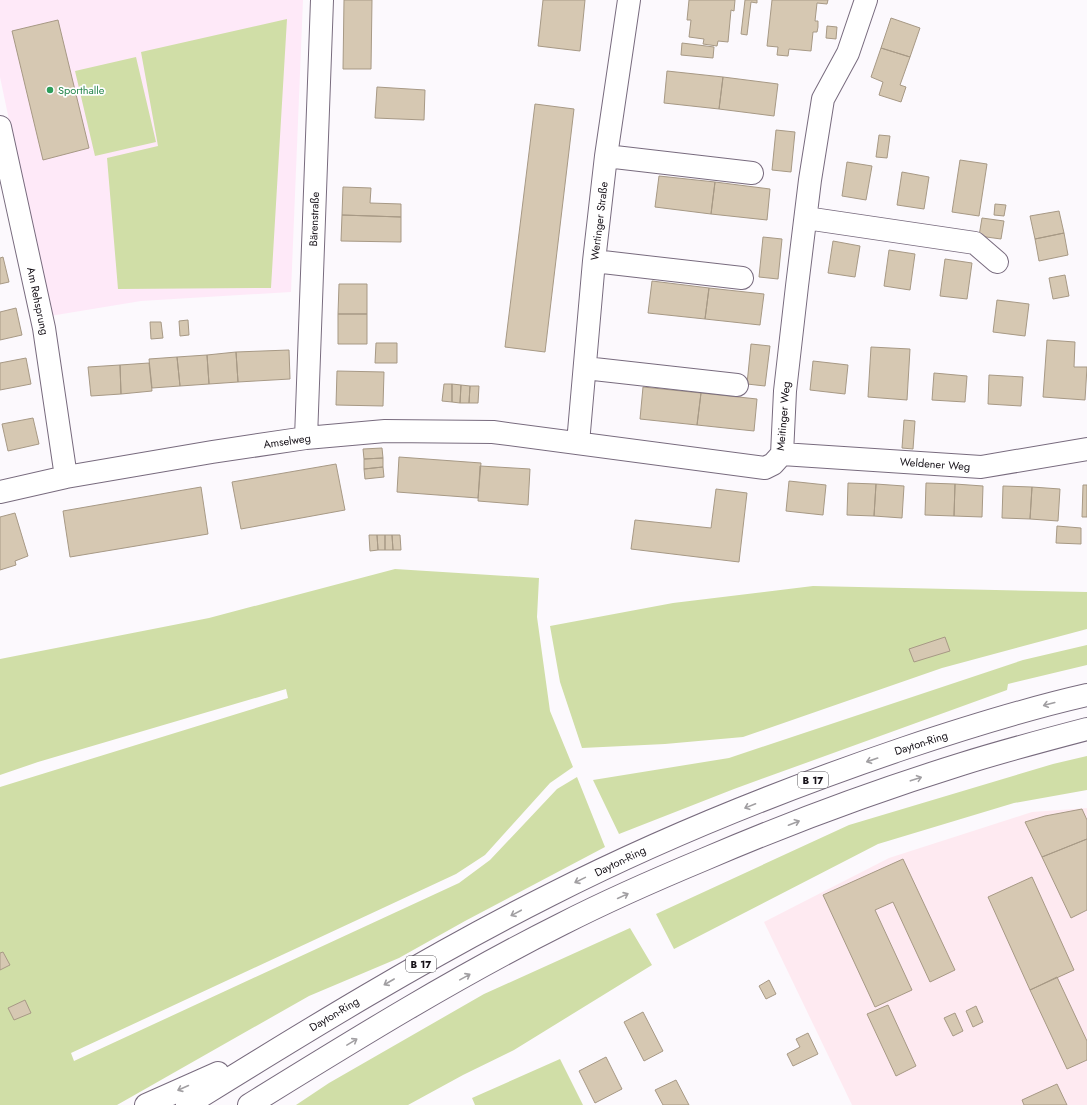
<svg xmlns="http://www.w3.org/2000/svg" width="1087" height="1105" font-family="Jost,sans-serif">
  <style>
    .commercial { fill: #feeaf1 }
    .education { fill: #fee9f8 }
    .green { fill: #d0dea7 }
    .building { fill: #d6c8b2; stroke: #a79985 }
    .lines { fill: none; stroke-linecap: round; stroke-linejoin: round }
    .minor-casing { stroke: #786b7e; stroke-width: 24 }
    .highway-casing { stroke: #786b7e; stroke-width: 24 }
    .minor { stroke: #fff; stroke-width: 22 }
    .highway { stroke: #fff; stroke-width: 22 }
    .oneway { stroke: #a19fa2 }
    .leisure-dot { fill: #2e9e5b; stroke: #fff; stroke-width: 1.5 }
    .labels { text-anchor: middle; stroke-width: 3.5; stroke-linejoin: round; paint-order: stroke }
    .shield { fill: #fff; stroke: #5b585d; stroke-width: 1 }
    .shield-label { font-size: 10px; font-weight: bold; fill: #151017 }
    .leisure-label { font-size: 11px; fill: #27864d; stroke: #fff; text-anchor: start }
    .street-label { font-size: 11px; fill: #151017; stroke: #fff }
  </style>
  <rect width="100%" height="100%" fill="#fcf9fd"/>
  <path class="commercial" d="M1087 808V1105H852L764 922 889 858 1032 812Z"/>
  <path class="education" d="M0 0H303L291 292 141 301 50 316 0 77Z"/>
  <path class="green" d="M287 19 271 288 118 289 107 158 158 146 141 52Z
    M136 57 156 142 95 156 75 71Z
    M395 569 539 578 537 617 550 711 573 767 550 783 485 855 456 874 71 1053 74 1061 459 883 490 860 557 789 577 777 605 847 465 921 399 958 309 996 117 1105H0V787L288 698 286 689 38 762 0 775V659L209 618Z
    M813 586 1087 592V629L942 668 743 737 665 744 582 748 560 682 550 626 673 603Z
    M1087 645V665L1008 684 1007 690 734 789 619 834 593 780 729 758 1023 660Z
    M1087 756V790L1014 803 878 844 674 949 656 914 849 825 1053 764Z
    M630 928 652 965 514 1050 463 1075 408 1105H296L329 1083 484 994Z
    M560 1059 583 1105H475L472 1098Z"/>
  <path class="building" d="M344 0H372L371 69H343Z
    M543 0H585L580 51 538 46Z
    M689 0H735L734 11 731 10 728 42 718 41 717 46 703 44 704 39 689 37 691 20H687Z
    M745 0H757V3L751 2 747 35 741 34Z
    M772 0H828L827 4 817 3 815 21H818V27L817 32H813L811 51 789 49 788 56 777 55 778 47 767 46Z
    M891 18 920 28 910 57 881 48Z
    M58 20 89 148 43 160 12 31Z
    M827 26 837 27 836 39 826 38Z
    M682 43 714 47 713 58 681 55Z
    M881 48 910 57 900 85 906 87 901 102 879 95 883 82 871 77Z
    M667 71 723 77 719 109 664 103Z
    M723 77 778 84 774 116 719 109Z
    M377 87 425 90 424 120 375 118Z
    M535 104 574 109 545 352 505 347Z
    M776 130 795 132 791 172 772 170Z
    M879 135 890 136 887 158 876 157Z
    M960 160 987 164 979 216 952 212Z
    M847 162 872 166 866 200 842 196Z
    M902 172 929 177 924 209 897 205Z
    M659 176 715 182 711 214 655 207Z
    M715 182 770 189 767 220 711 214Z
    M343 187 371 188 370 203 401 204V217L342 215Z
    M995 204 1006 205 1004 216 994 215Z
    M1059 211 1064 233 1035 239 1030 216Z
    M342 215 401 217V242L341 241Z
    M982 218 1004 221 1001 239 979 236Z
    M1064 233 1068 255 1039 261 1035 239Z
    M763 237 782 239 778 279 759 277Z
    M833 241 860 246 855 277 828 273Z
    M889 250 915 254 910 290 884 286Z
    M3 257 9 282 0 284V258Z
    M945 259 972 263 967 299 940 296Z
    M1065 275 1069 296 1053 299 1049 278Z
    M652 281 709 288 705 319 648 313Z
    M339 284H367V314H338Z
    M709 288 764 294 760 325 705 319Z
    M997 300 1029 304 1025 336 993 332Z
    M16 308 22 335 0 340V312Z
    M338 314H367V344H338Z
    M188 320 189 335 180 336 179 321Z
    M150 322H161L163 338 151 339Z
    M1047 340 1075 342 1074 367H1087L1085 400 1043 397Z
    M376 343H397V363H375Z
    M751 344 770 346 765 386 747 384Z
    M871 347 910 349 907 400 868 397Z
    M289 350 290 379 238 382 236 352Z
    M236 352 238 382 209 384 207 355Z
    M207 355 209 384 180 386 177 357Z
    M177 357 180 386 152 388 149 359Z
    M26 358 31 384 0 390V363Z
    M813 361 848 365 845 394 810 390Z
    M149 363 152 391 121 394 120 365Z
    M120 365 121 394 91 396 88 367Z
    M337 371 384 372 383 406 336 405Z
    M934 373 967 376 965 402 932 400Z
    M989 375 1023 377 1021 406 988 404Z
    M444 384H452V402L442 401Z
    M452 384 461 385 460 403 452 402Z
    M461 385 470 386 469 403H460Z
    M470 386H479L478 403H469Z
    M643 387 701 393 697 425 640 419Z
    M701 393 757 399 754 431 697 425Z
    M33 418 39 444 8 451 2 424Z
    M904 420 915 421 913 449 902 448Z
    M382 448 383 458 364 459 363 449Z
    M399 457 481 463 478 498 397 492Z
    M383 458V467L364 469V459Z
    M336 464 345 510 241 529 232 482Z
    M480 466 530 469 528 505 478 501Z
    M383 467 384 477 365 479 364 469Z
    M789 481 826 485 823 515 786 511Z
    M848 483 876 484 874 516 847 515Z
    M926 483 955 484 954 516 925 515Z
    M876 484 904 486 902 518 874 516Z
    M955 484 983 486 982 517 954 516Z
    M1083 485H1087V517H1082Z
    M1003 486 1032 487 1030 519 1002 518Z
    M201 487 208 534 70 557 63 511Z
    M1032 487 1060 489 1058 521 1030 519Z
    M716 489 747 493 739 562 631 549 635 520 711 528Z
    M15 513 28 556 15 561 16 565 0 570V517Z
    M1057 526 1081 528V544L1056 543Z
    M369 535H377L378 550 370 551Z
    M377 535H385V550H378Z
    M385 535H392L393 550H385Z
    M392 535H400L401 550H393Z
    M945 637 950 651 914 662 909 649Z
    M1082 809 1087 820V839L1042 857 1025 822 1045 816Z
    M1087 839V910L1071 918 1042 857Z
    M903 859 955 970 930 982 893 902 875 910 912 990 875 1007 823 895Z
    M1032 877 1074 970 1030 990 988 897Z
    M3 952 10 965 0 970V953Z
    M1057 977 1087 1041V1060L1067 1069 1030 990Z
    M769 980 776 994 766 999 759 986Z
    M25 1000 31 1013 14 1020 8 1008Z
    M888 1005 916 1066 896 1076 867 1014Z
    M976 1006 983 1022 973 1027 966 1011Z
    M643 1012 663 1051 644 1061 624 1022Z
    M955 1013 963 1031 953 1036 944 1018Z
    M808 1033 818 1054 793 1066 787 1054 800 1047 796 1039Z
    M606 1057 622 1089 595 1103 579 1071Z
    M676 1080 689 1105H663L655 1090Z
    M1057 1084 1067 1105H1024L1022 1100Z"/>
  <g class="lines">
    <defs>
      <path id="minor" d="M0 127 44 328 66 477
        M606 156 752 173
        M806 218 975 243 997 262
        M594 261 742 278
        M585 368 737 385
        M306 438 322 0
        M578 443 594 261 606 156 629 0
        M782 454 981 467 1087 449
        M0 492 66 477 212 452 306 438 385 431 493 432 765 468 773 464 782 454 785 391 797 286 810 180 823 99 848 53 866 0"/>
      <path id="highway" d="M146 1105 218 1073
        M187 1105C306 1031 425 958 550 895 664 837 784 789 905 748 965 728 1025 709 1087 695
        M249 1105C351 1042 454 978 562 924 609 900 657 879 705 859 789 823 875 791 962 764 1003 751 1045 740 1087 729"/>
    </defs>
    <use href="#minor" class="minor-casing"/>
    <use href="#highway" class="highway-casing"/>
    <use href="#minor" class="minor"/>
    <use href="#highway" class="highway"/>
  </g>
  <defs><path id="oneway-shaft" d="M-6 0H5M1.5-3L5.5 0L1.5 3" fill="none" stroke-width="1.6" stroke-linecap="round" stroke-linejoin="round"/></defs>
  <g class="oneway">
    <use href="#oneway-shaft" transform="translate(1049 704) rotate(165)"/>
    <use href="#oneway-shaft" transform="translate(872 760) rotate(161)"/>
    <use href="#oneway-shaft" transform="translate(916 779) rotate(-18)"/>
    <use href="#oneway-shaft" transform="translate(750 806) rotate(158)"/>
    <use href="#oneway-shaft" transform="translate(794 823) rotate(-21)"/>
    <use href="#oneway-shaft" transform="translate(580 880) rotate(154)"/>
    <use href="#oneway-shaft" transform="translate(623 896) rotate(-25)"/>
    <use href="#oneway-shaft" transform="translate(516 913) rotate(152)"/>
    <use href="#oneway-shaft" transform="translate(465 977) rotate(-29)"/>
    <use href="#oneway-shaft" transform="translate(389 982) rotate(150)"/>
    <use href="#oneway-shaft" transform="translate(352 1042) rotate(-31)"/>
    <use href="#oneway-shaft" transform="translate(183 1088) rotate(156)"/>
  </g>
  <circle class="leisure-dot" cx="50" cy="90" r="4"/>
  <g class="labels">
    <g class="shield">
      <rect x="798" y="772" width="30" height="16" rx="3"/>
      <rect x="406" y="956" width="30" height="16" rx="3"/>
    </g>
    <g class="shield-label">
      <text x="813" y="784">B 17</text>
      <text x="421" y="968">B 17</text>
    </g>
    <g class="leisure-label">
      <text x="58" y="94">Sporthalle</text>
    </g>
    <g class="street-label">
      <text transform="translate(314 219) rotate(-88)" y="4">Bärenstraße</text>
      <text transform="translate(599 221) rotate(-83)" y="4">Wertinger Straße</text>
      <text transform="translate(38 301) rotate(78)" y="4">Am Rehsprung</text>
      <text transform="translate(783 416) rotate(-85)" y="4">Meitinger Weg</text>
      <text transform="translate(287 441) rotate(-8)" y="4">Amselweg</text>
      <text transform="translate(935 464) rotate(4)" y="4">Weldener Weg</text>
      <text transform="translate(921 743) rotate(-18)" y="4">Dayton-Ring</text>
      <text transform="translate(620 861) rotate(-26)" y="4">Dayton-Ring</text>
      <text transform="translate(334 1014) rotate(-31)" y="4">Dayton-Ring</text>
    </g>
  </g>
</svg>
